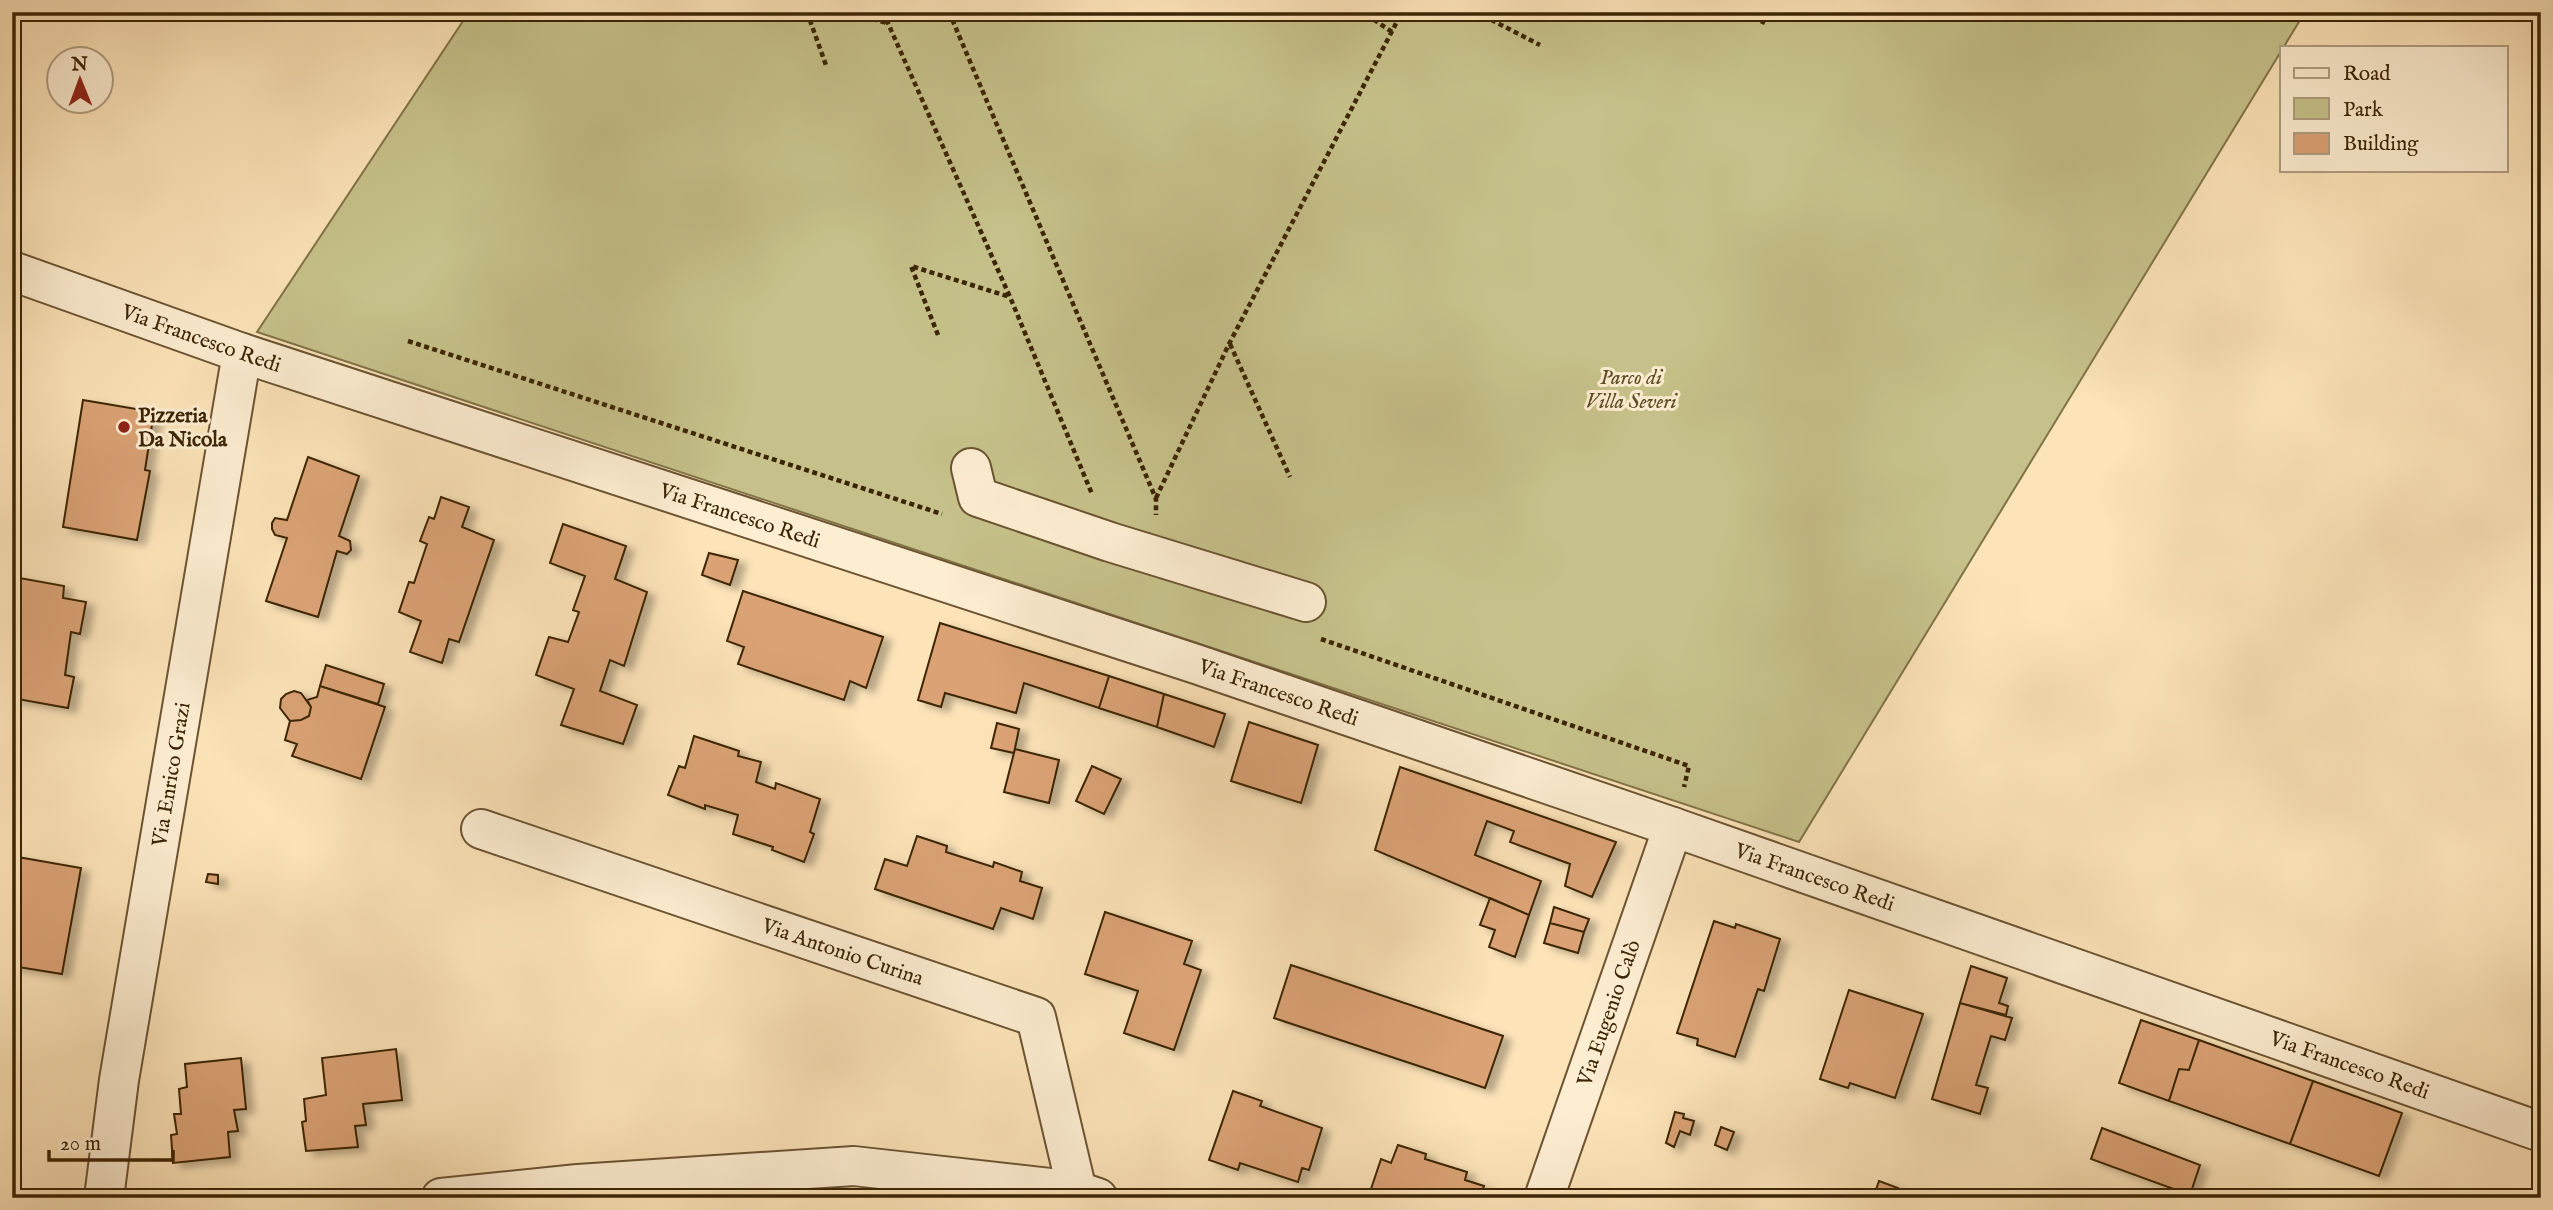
<svg xmlns="http://www.w3.org/2000/svg" width="2553" height="1210" font-family="'IM FELL English',serif">
  <style>
    .green { fill: #c6c18a; stroke: #817348; stroke-width: 2 }
    .building { fill: #daa275; stroke: #3c2505; stroke-width: 2; filter: url(#shadow) }
    .lines { fill: none; stroke-linecap: round; stroke-linejoin: round }
    .minor-casing { stroke: #6c5432; stroke-width: 42 }
    .path { stroke: #3c2505; stroke-width: 4.5; stroke-dasharray: 5 3.5; stroke-linecap: butt }
    .minor { stroke: #fdedd1; stroke-width: 38 }
    .poi-dot { fill: #8f2418; stroke: #fdedd1; stroke-width: 2.5 }
    .labels { text-anchor: middle; stroke-width: 6; stroke-linejoin: round; paint-order: stroke }
    .street-label { font-size: 21px; fill: #3c2505; stroke: #fdedd1 }
    .park-label { font-size: 21px; font-style: italic; fill: #5e4c26; stroke: #fdedd1 }
    .poi-label { font-size: 21px; font-weight: bold; fill: #3c2505; stroke: #fdedd1; text-anchor: start }
  </style>
  <defs>
    <filter id="shadow"><feDropShadow dx="8" dy="4.5" stdDeviation="3.5" flood-color="#0004"/></filter>
  </defs>
  <rect width="100%" height="100%" fill="#fce3b8"/>
  <filter id="stains"><feTurbulence type="fractalNoise" baseFrequency=".00286" numOctaves="4"/><feColorMatrix values="0 0 0 0 .2 0 0 0 0 .09 0 0 0 0 .02 0 0 0 .5 -.17"/></filter>
  <radialGradient id="worn" r=".72"><stop offset=".6" stop-color="#630" stop-opacity="0"/><stop offset="1" stop-color="#630" stop-opacity=".3"/></radialGradient>
  <path class="green" d="M469 12H2305L1799 842 257 332Z"/>
  <path class="building" d="M83 400 154 412 145 470 150 471 137 540 63 527Z
    M308 457 359 476 339 536 350 541 351 550 347 554 337 551 318 617 266 601 287 538 275 535 272 529V523L275 518 287 520Z
    M441 497 469 507 462 527 494 540 459 642 449 639 442 663 410 652 421 621 399 612 409 582 414 583 427 544 420 541 429 517 434 519Z
    M563 524 626 546 615 579 647 592 624 666 610 660 600 691 637 705 623 744 561 725 574 689 536 675 549 637 568 642 579 612 573 610 585 576 550 563Z
    M709 553 738 560 730 585 702 575Z
    M14 577 64 586 63 598 86 602 80 634 71 632 65 675 74 677 68 708 12 698Z
    M743 591 883 637 866 688 850 681 844 700 738 664 744 647 727 641Z
    M940 623 1109 676 1099 708 1024 683 1016 713 945 693 941 707 918 700Z
    M326 665 384 684 378 704 320 686Z
    M1109 676 1164 694 1157 727 1099 708Z
    M320 686 385 707 361 779 292 756 297 744 285 740 290 721 301 720 309 716 311 707 307 700 317 697Z
    M294 691 301 693 311 707 309 716 301 720 290 721 280 708 281 699 286 694Z
    M1164 694 1225 714 1214 747 1157 727Z
    M1249 722 1318 745 1301 803 1231 781Z
    M997 723 1019 729 1014 753 991 748Z
    M694 736 739 751 738 756 761 762 756 782 775 789 776 783 820 799 810 832 814 834 804 862 772 850 773 847 733 834 738 815 705 805V809L668 795 679 766 685 768Z
    M1015 749 1059 760 1049 803 1004 792Z
    M1092 766 1121 779 1104 814 1076 801Z
    M1400 767 1616 842 1592 897 1565 886 1570 864 1510 842 1514 831 1487 821 1475 855 1541 881 1529 915 1375 850Z
    M917 836 947 846 946 852 993 867 994 862 1022 872 1020 881 1042 888 1033 919 1001 908 993 929 875 889 885 859 907 866Z
    M12 856 81 868 62 974 12 966Z
    M208 874 218 875V884L206 882Z
    M1490 898 1529 915 1515 957 1489 947 1495 930 1480 925Z
    M1554 907 1589 919 1584 932 1550 923Z
    M1105 912 1192 941 1184 964 1201 970 1174 1050 1124 1033 1138 991 1085 974Z
    M1714 921 1735 928 1736 924 1780 939 1764 991 1758 989 1735 1057 1697 1045 1698 1039 1677 1033Z
    M1550 923 1584 932 1578 953 1544 943Z
    M1291 965 1503 1036 1485 1088 1274 1018Z
    M1971 966 2007 978 1999 1003 2008 1006 2006 1015 1960 1003Z
    M1849 990 1923 1014 1895 1098 1850 1083 1848 1088 1820 1079Z
    M1960 1003 2012 1018 2005 1040 1991 1036 1976 1085 1988 1088 1980 1114 1932 1099Z
    M2141 1020 2199 1040 2189 1070 2179 1069 2169 1101 2119 1083Z
    M2199 1040 2313 1081 2290 1144 2169 1101 2179 1069 2189 1070Z
    M396 1049 402 1100 363 1104 366 1125 355 1126 358 1147 306 1151 302 1122 306 1121 304 1099 326 1095 322 1058Z
    M241 1058 246 1109 234 1110 238 1131 228 1132 230 1157 173 1163 171 1135 177 1134 174 1114H181L179 1089 187 1087 185 1064Z
    M2313 1081 2402 1113 2379 1176 2290 1144Z
    M1233 1091 1262 1101 1260 1106 1322 1128 1309 1170 1302 1168 1298 1182 1240 1163 1238 1170 1209 1160Z
    M1675 1112 1684 1114 1683 1118 1694 1121 1690 1135 1680 1131 1674 1147 1666 1143Z
    M1721 1127 1734 1132 1727 1150 1715 1145Z
    M2102 1128 2200 1165 2190 1195 2091 1159Z
    M1398 1145 1426 1154 1425 1159 1467 1172 1465 1180 1484 1186 1480 1198H1368L1381 1159 1391 1163Z
    M1879 1181 1898 1188 1894 1198H1873Z"/>
  <g class="lines">
    <defs>
      <g id="minor">
        <path id="s1" d="M12 271 242 353 1196 664 1673 827 2541 1132"/>
        <path d="M971 468 978 497 1110 542 1306 602"/>
        <path id="s2" d="M481 829 1036 1017 1077 1191"/>
        <path id="s3" d="M104 1198 119 1080 242 353"/>
        <path d="M441 1198 578 1184 854 1166 1077 1191 1098 1198"/>
        <path id="s4" d="M1544 1198 1673 827"/>
      </g>
    </defs>
    <use href="#minor" class="minor-casing"/>
    <path class="path" d="M807 12 827 68
      M848 12 887 23
      M883 12 1010 297 1092 494
      M949 12 1156 499V515
      M1370 12 1373 19 1392 32
      M1476 12 1540 45
      M1762 24 1768 12
      M938 335 911 266 1010 297
      M408 341 942 514
      M1230 344 1290 477
      M1156 498 1229 344 1402 12
      M1321 639 1689 766 1684 787"/>
    <use href="#minor" class="minor"/>
  </g>
  <circle class="poi-dot" cx="124" cy="427" r="7"/>
  <g class="labels">
    <g class="street-label">
      <text dy="7" stroke="none"><textPath href="#s1" startOffset="201">Via Francesco Redi</textPath></text>
      <text dy="7" stroke="none"><textPath href="#s1" startOffset="768">Via Francesco Redi</textPath></text>
      <text dy="7" stroke="none"><textPath href="#s1" startOffset="1335">Via Francesco Redi</textPath></text>
      <text dy="7" stroke="none"><textPath href="#s3" startOffset="429">Via Enrico Grazi</textPath></text>
      <text dy="7" stroke="none"><textPath href="#s1" startOffset="1902">Via Francesco Redi</textPath></text>
      <text dy="7" stroke="none"><textPath href="#s2" startOffset="382">Via Antonio Curina</textPath></text>
      <text dy="7" stroke="none"><textPath href="#s4" startOffset="196">Via Eugenio Calò</textPath></text>
      <text dy="7" stroke="none"><textPath href="#s1" startOffset="2469">Via Francesco Redi</textPath></text>
    </g>
    <g class="park-label">
      <text x="1631" y="384">Parco di<tspan x="1631" dy="24">Villa Severi</tspan></text>
    </g>
    <g class="poi-label">
      <text x="138" y="422">Pizzeria<tspan x="138" dy="24">Da Nicola</tspan></text>
    </g>
  </g>
  <rect width="2553" height="1210" fill="none" stroke="#fce3b8" stroke-width="42"/>
  <rect x="14" y="14" width="2525" height="1182" fill="none" stroke="#3c2505" stroke-width="3.5"/>
  <rect x="21" y="21" width="2511" height="1168" fill="none" stroke="#3c2505" stroke-width="2"/>
  <rect x="2280" y="46" width="228" height="126" fill="#fdedd1" stroke="#b09d7f" stroke-width="2"/>
  <rect x="2294" y="68" width="35" height="10" fill="#fdedd1" stroke="#b09d7f" stroke-width="2"/>
  <text x="2343" y="80" font-size="21" fill="#3c2505">Road</text>
  <rect x="2294" y="98" width="35" height="21" fill="#c6c18a" stroke="#b09d7f" stroke-width="2"/>
  <text x="2343" y="116" font-size="21" fill="#3c2505">Park</text>
  <rect x="2294" y="133" width="35" height="21" fill="#daa275" stroke="#b09d7f" stroke-width="2"/>
  <text x="2343" y="150" font-size="21" fill="#3c2505">Building</text>
  <g transform="translate(80 80) rotate(359)"><circle r="33" fill="#fdedd1" stroke="#b09d7f" stroke-width="2"/>
  <path d="M0-5L12 26L0 18L-12 26Z" fill="#8f2418"/>
  <text y="-10" font-size="19" font-weight="bold" text-anchor="middle" fill="#3c2505">N</text>
  </g>
  <path d="M49 1150v10h124v-10" fill="none" stroke="#3c2505" stroke-width="3.5"/>
  <text x="60" y="1150" font-size="21" fill="#3c2505" stroke="#fdedd1" stroke-width="5" paint-order="stroke">20 m</text>
  <rect width="100%" height="100%" filter="url(#stains)"/>
  <rect width="100%" height="100%" fill="url(#worn)"/>
</svg>
